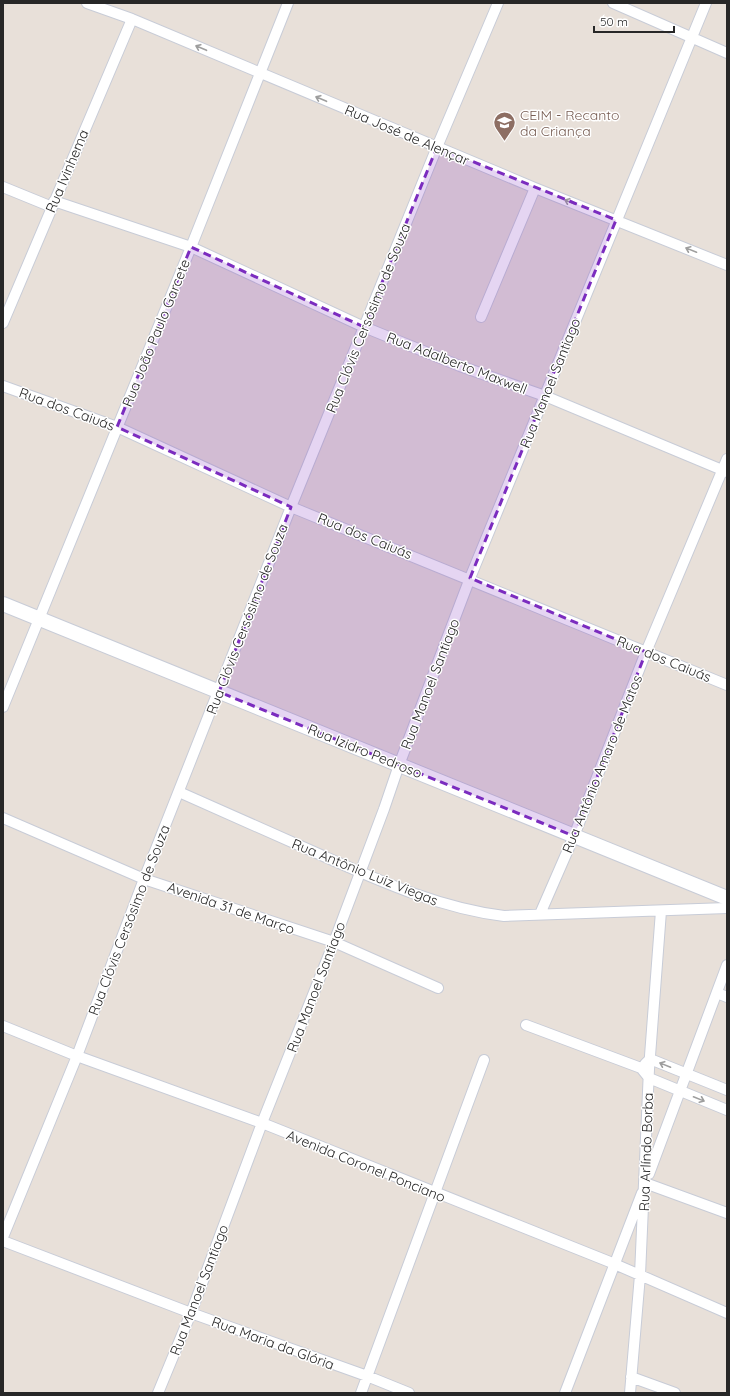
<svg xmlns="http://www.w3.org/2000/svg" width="730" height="1396" font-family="Quicksand,sans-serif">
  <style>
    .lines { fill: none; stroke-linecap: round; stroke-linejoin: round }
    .street-casing { stroke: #c8ccd7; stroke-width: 12 }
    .secondary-casing { stroke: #c8ccd7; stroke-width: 16 }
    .street { stroke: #fff; stroke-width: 10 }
    .secondary { stroke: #fff; stroke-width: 14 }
    .oneway { stroke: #9e9e9e }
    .marked { fill: #7b2cbf; fill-opacity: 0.2; stroke: #7b2cbf; stroke-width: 3; stroke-dasharray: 8 5; stroke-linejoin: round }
    .labels { text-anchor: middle; stroke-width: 3; stroke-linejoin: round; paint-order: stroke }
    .education-label { font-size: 14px; fill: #785e54; stroke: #fff; text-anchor: start }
    .street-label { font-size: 14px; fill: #272727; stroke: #fff }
  </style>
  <rect width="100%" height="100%" fill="#e8e0d9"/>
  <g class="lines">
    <defs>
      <path id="street" d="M87 3 132 19 535 188 727 265
        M613 3 727 53
        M3 187 52 207
        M54 201 191 247 364 327 460 366 545 396 727 472
        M481 317 535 188
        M3 323 132 19
        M3 386 117 427 291 507 727 685
        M3 707 191 247 288 3
        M179 792C226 813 273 834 321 855 380 881 439 908 504 916L727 908
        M3 818 144 879 334 942 438 988
        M540 914 574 836 646 652 727 459
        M717 993 727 997
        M526 1025 641 1068 649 1078 727 1110
        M3 1026 77 1056 262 1123 610 1262 727 1313
        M645 1064 650 1059 727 1090
        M649 1174 727 965
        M645 1183 727 1213
        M3 1237 77 1056 144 879 291 507 437 147 498 3
        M3 1241 191 1313 367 1376 409 1393
        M631 1377 675 1393
        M158 1393 191 1313 262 1123 334 942 384 809 399 765 470 578 706 3
        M361 1393 484 1060
        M565 1393 642 1193
        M630 1393 640 1275 649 1069 661 911"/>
      <path id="secondary" d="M3 604 727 898"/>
    </defs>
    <use href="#street" class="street-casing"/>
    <use href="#secondary" class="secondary-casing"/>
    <use href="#street" class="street"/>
    <use href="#secondary" class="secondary"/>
  </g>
  <defs><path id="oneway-shaft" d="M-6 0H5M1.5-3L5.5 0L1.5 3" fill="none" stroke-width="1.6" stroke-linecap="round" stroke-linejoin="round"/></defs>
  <g class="oneway">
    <use href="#oneway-shaft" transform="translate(201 48) rotate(-157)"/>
    <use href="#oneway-shaft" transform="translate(321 99) rotate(-157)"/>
    <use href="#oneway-shaft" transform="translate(570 202) rotate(-158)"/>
    <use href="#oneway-shaft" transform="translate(691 250) rotate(-158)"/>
    <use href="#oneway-shaft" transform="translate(665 1065) rotate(-158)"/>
    <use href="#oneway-shaft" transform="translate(699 1099) rotate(22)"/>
  </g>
  <path class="marked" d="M437 147 616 220 470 578 646 652 574 836 219 692 291 507 117 427 191 247 364 327Z"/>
  <defs>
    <symbol id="school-pin" viewBox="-11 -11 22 30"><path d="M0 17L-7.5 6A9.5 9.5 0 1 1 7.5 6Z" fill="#8d6e63" stroke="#fff"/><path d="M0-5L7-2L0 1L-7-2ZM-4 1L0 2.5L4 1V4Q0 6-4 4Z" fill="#fff"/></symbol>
  </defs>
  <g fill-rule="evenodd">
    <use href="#school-pin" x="492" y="110" width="25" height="34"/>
  </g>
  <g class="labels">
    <g class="education-label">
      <text x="520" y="120">CEIM - Recanto<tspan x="520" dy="16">da Criança</tspan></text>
    </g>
    <g class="street-label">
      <text transform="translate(407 135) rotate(23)" y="5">Rua José de Alençar</text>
      <text transform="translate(67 171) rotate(-67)" y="5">Rua Ivinhema</text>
      <text transform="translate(368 318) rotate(-68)" y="5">Rua Clóvis Cersósimo de Souza</text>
      <text transform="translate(156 333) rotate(-68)" y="5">Rua João Paulo Garcete</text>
      <text transform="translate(457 363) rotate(21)" y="5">Rua Adalberto Maxwell</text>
      <text transform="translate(550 383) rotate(-68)" y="5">Rua Manoel Santiago</text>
      <text transform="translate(67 409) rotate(20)" y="5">Rua dos Caiuás</text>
      <text transform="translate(365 536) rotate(22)" y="5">Rua dos Caiuás</text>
      <text transform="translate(247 619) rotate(-69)" y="5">Rua Clóvis Cersósimo de Souza</text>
      <text transform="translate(664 659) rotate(22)" y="5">Rua dos Caiuás</text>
      <text transform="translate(430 684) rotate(-69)" y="5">Rua Manoel Santiago</text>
      <text transform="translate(365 751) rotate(22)" y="5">Rua Izidro Pedroso</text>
      <text transform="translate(602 764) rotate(-68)" y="5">Rua Antônio Amaro de Matos</text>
      <text transform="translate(365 872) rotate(22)" y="5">Rua Antônio Luiz Viegas</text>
      <text transform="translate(231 908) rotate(19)" y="5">Avenida 31 de Março</text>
      <text transform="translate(129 920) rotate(-69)" y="5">Rua Clóvis Cersósimo de Souza</text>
      <text transform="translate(316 987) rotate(-69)" y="5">Rua Manoel Santiago</text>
      <text transform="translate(646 1152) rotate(-88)" y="5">Rua Arlíndo Borba</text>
      <text transform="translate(366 1166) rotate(22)" y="5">Avenida Coronel Ponciano</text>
      <text transform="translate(199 1290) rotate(-69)" y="5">Rua Manoel Santiago</text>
      <text transform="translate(273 1343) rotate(20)" y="5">Rua Maria da Glória</text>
    </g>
  </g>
  <rect width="730" height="1396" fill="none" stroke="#272727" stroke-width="8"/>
  <path d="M594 26v6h80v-6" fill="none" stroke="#272727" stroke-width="2"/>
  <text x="600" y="26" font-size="12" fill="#272727" stroke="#ffffff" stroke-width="3" paint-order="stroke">50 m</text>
</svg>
